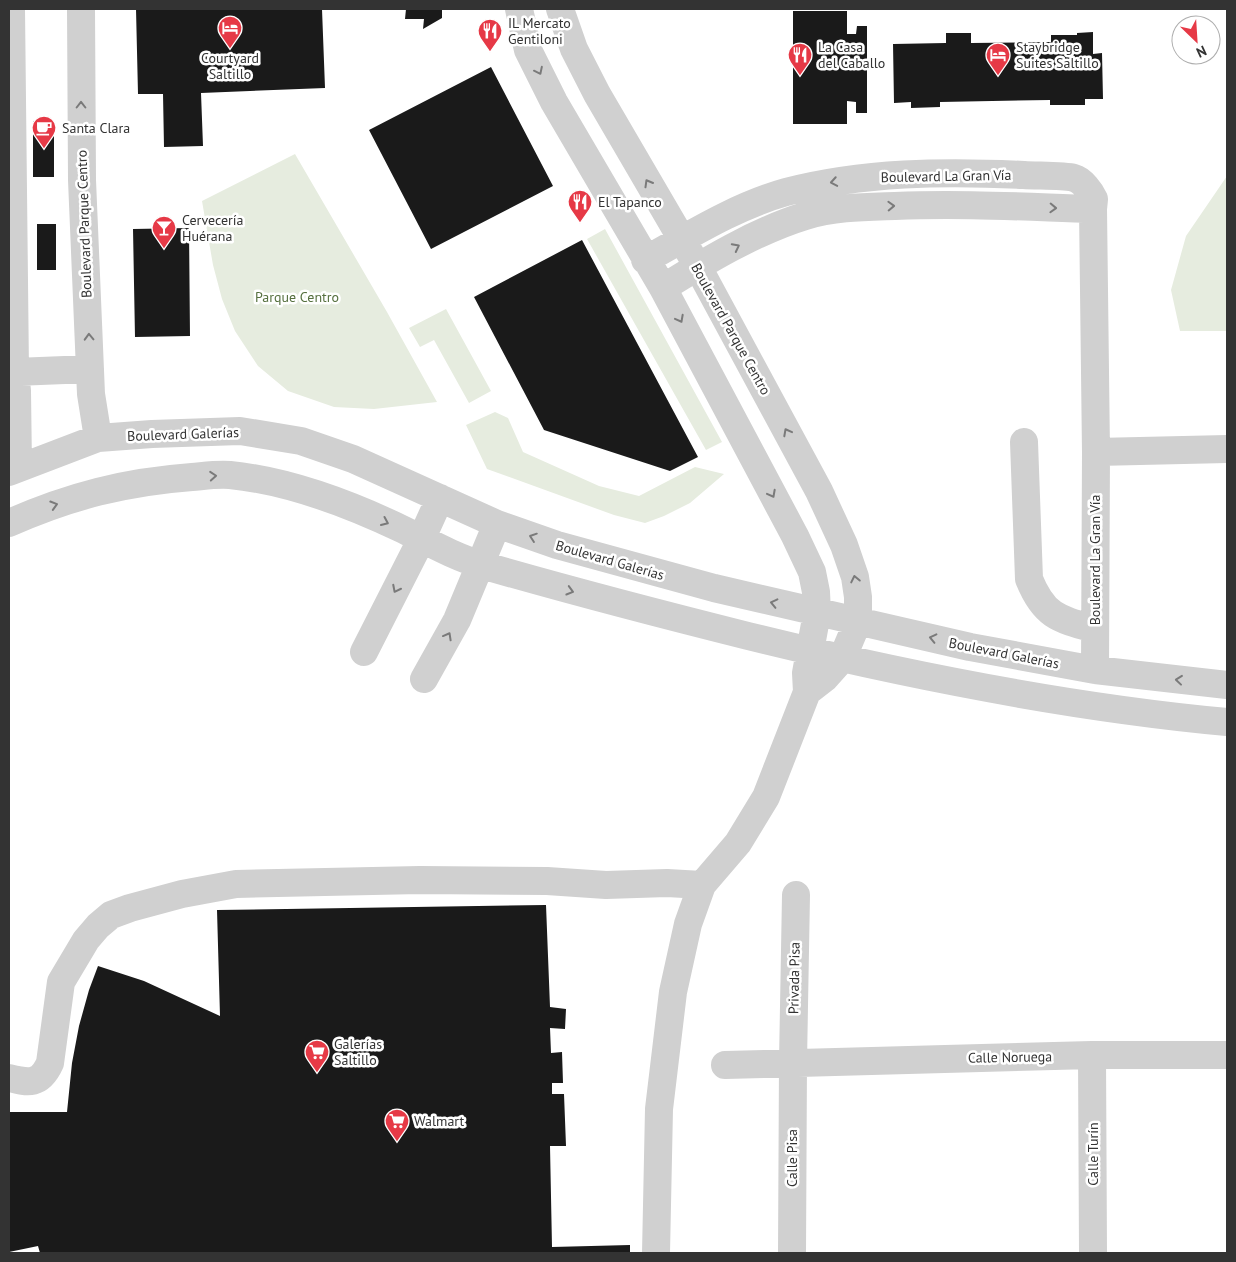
<svg xmlns="http://www.w3.org/2000/svg" width="1236" height="1262" font-family="'PT Sans',sans-serif">
  <style>
    .green { fill: #e6ecdf }
    .building { fill: #1a1a1a }
    .lines { fill: none; stroke-linecap: round; stroke-linejoin: round }
    .minor { stroke: #d0d0d0; stroke-width: 28 }
    .oneway { stroke: #7a7a7a }
    .labels { text-anchor: middle; stroke-width: 5; stroke-linejoin: round; paint-order: stroke }
    .poi-label { font-size: 14px; fill: #333; stroke: #fff; text-anchor: start }
    .street-label { font-size: 14px; fill: #333; stroke: #fff }
    .park-label { font-size: 14px; fill: #56703f; stroke: #fff }
  </style>
  <rect width="100%" height="100%" fill="#fff"/>
  <path class="green" d="M295 154 387 312 437 402 374 409 334 407 288 391 258 366 235 331 222 299 213 265 202 201Z
    M1227 176V331H1180L1171 290 1186 236Z
    M605 229 722 442 706 450 587 239Z
    M446 309 491 391 469 403 434 340 420 347 409 328Z
    M495 412 508 418 523 452 599 486 639 496 695 467 724 474 690 503 664 516 645 523 614 515 487 469 466 425Z"/>
  <path class="building" d="M136 9H322L325 88 201 93 203 146 164 147 163 94H138Z
    M406 9H442V18L423 29 424 19H405Z
    M793 11H847V34H856L857 26H867V113H856V102L847 101V124H793Z
    M1093 32V54L1102 53 1103 99H1085V105H1050V100L940 102V107L911 108V102L894 103 893 44 946 43V33H971V43L1051 42V35H1077V33Z
    M491 67 553 186 431 249 369 130Z
    M54 120V177H33V121Z
    M37 224H56V270H37Z
    M189 228 190 336 135 337 133 229Z
    M582 240 698 457 670 471 544 430 474 297Z
    M546 905 550 1007 566 1009 565 1029 550 1028 551 1053 562 1052 563 1083H552V1094H564L566 1146H550L552 1247 630 1245V1253H40L38 1246 9 1252V1112H67L72 1063 79 1026 89 990 98 966 144 981 220 1016 217 910Z"/>
  <g class="lines">
    <path class="minor" d="M11 9 15 372 17 391 18 467
      M81 9 82 180 91 394 98 438
      M560 9 574 49 597 94 698 267 819 491 844 545 855 577 858 597V621L842 659 825 678 807 692
      M645 260C690 235 736 206 786 192 863 172 945 171 1024 175 1036 176 1063 175 1074 178 1082 180 1091 192 1094 199L1093 209 1096 452 1095 670
      M663 288C706 261 756 231 805 216 835 207 865 207 895 206 961 203 1027 207 1093 209
      M15 372 90 369
      M1024 442 1029 579C1044 616 1058 619 1095 629
      M1096 452 1227 449
      M9 472 98 438 152 434 240 431 301 441 353 459 497 524 557 545 714 588 970 647 1095 670 1227 685
      M9 523C70 496 125 482 192 477 204 476 217 474 230 475 290 481 350 504 404 530 430 543 457 558 485 566 572 591 660 614 748 636 906 675 1065 707 1227 722
      M364 652 421 540 440 498
      M424 679 457 620 497 524
      M1092 1055 1093 1253
      M725 1065 1092 1055H1227
      M9 1078C29 1083 40 1085 50 1063L61 982 86 940 98 926 111 915 130 908 182 894 236 884 420 880 547 881 606 885 667 883 702 885 738 843 766 797 807 692 806 673 817 613 816 592 812 572 795 536 663 288 554 102 528 50 519 9
      M656 1253 659 1109 673 992 688 924 702 885
      M792 1253 793 1062 796 895"/>
  </g>
  <defs><path id="oneway-chevron" d="M-2-3.5L2.5 0L-2 3.5" fill="none" stroke-width="1.6" stroke-linecap="round" stroke-linejoin="round" transform="scale(1.25)"/></defs>
  <g class="oneway">
    <use href="#oneway-chevron" transform="translate(539 71) rotate(64)"/>
    <use href="#oneway-chevron" transform="translate(81 105) rotate(-90)"/>
    <use href="#oneway-chevron" transform="translate(834 182) rotate(170)"/>
    <use href="#oneway-chevron" transform="translate(648 183) rotate(-120)"/>
    <use href="#oneway-chevron" transform="translate(891 206) rotate(-2)"/>
    <use href="#oneway-chevron" transform="translate(1053 208) rotate(2)"/>
    <use href="#oneway-chevron" transform="translate(736 247) rotate(-27)"/>
    <use href="#oneway-chevron" transform="translate(680 319) rotate(62)"/>
    <use href="#oneway-chevron" transform="translate(89 337) rotate(-92)"/>
    <use href="#oneway-chevron" transform="translate(787 432) rotate(-118)"/>
    <use href="#oneway-chevron" transform="translate(213 476) rotate(-4)"/>
    <use href="#oneway-chevron" transform="translate(772 494) rotate(62)"/>
    <use href="#oneway-chevron" transform="translate(54 505) rotate(-17)"/>
    <use href="#oneway-chevron" transform="translate(385 522) rotate(24)"/>
    <use href="#oneway-chevron" transform="translate(533 537) rotate(-161)"/>
    <use href="#oneway-chevron" transform="translate(855 579) rotate(-102)"/>
    <use href="#oneway-chevron" transform="translate(396 589) rotate(117)"/>
    <use href="#oneway-chevron" transform="translate(570 591) rotate(16)"/>
    <use href="#oneway-chevron" transform="translate(774 603) rotate(-167)"/>
    <use href="#oneway-chevron" transform="translate(448 636) rotate(-61)"/>
    <use href="#oneway-chevron" transform="translate(933 638) rotate(-167)"/>
    <use href="#oneway-chevron" transform="translate(1179 680) rotate(-174)"/>
  </g>
  <defs>
    <symbol id="hotel-pin" viewBox="-11 -11 22 30"><path d="M0 17L-7.5 6A9.5 9.5 0 1 1 7.5 6Z" fill="#e63946" stroke="#fff"/><path d="M-6-4.5h1.5V1H6V5H4.5V3h-9V5H-6ZM-4 0a1.8 1.8 0 1 1 3.6 0ZM.5 0V-2.5h3Q6-2.5 6 0Z" fill="#fff"/></symbol>
    <symbol id="restaurant-pin" viewBox="-11 -11 22 30"><path d="M0 17L-7.5 6A9.5 9.5 0 1 1 7.5 6Z" fill="#e63946" stroke="#fff"/><path d="M-5-6h1v4h1v-4h1v4h1v-4h1v5L-1.5 .5V6h-2V.5L-5-1ZM5-6V6H3V1.5H1.5Q1.5-4 5-6Z" fill="#fff"/></symbol>
    <symbol id="cafe-pin" viewBox="-11 -11 22 30"><path d="M0 17L-7.5 6A9.5 9.5 0 1 1 7.5 6Z" fill="#e63946" stroke="#fff"/><path d="M-5.5-4.5H6V0H3Q3 3.5 0 3.5H-2.5Q-5.5 3.5-5.5 0ZM3-3.2v2h1.7v-2ZM-6 4.5H4V6H-6Z" fill="#fff"/></symbol>
    <symbol id="bar-pin" viewBox="-11 -11 22 30"><path d="M0 17L-7.5 6A9.5 9.5 0 1 1 7.5 6Z" fill="#e63946" stroke="#fff"/><path d="M-6-5H6L.8 .8V4.5H3.5V6h-7V4.5H-.8V.8Z" fill="#fff"/></symbol>
    <symbol id="supermarket-pin" viewBox="-11 -11 22 30"><path d="M0 17L-7.5 6A9.5 9.5 0 1 1 7.5 6Z" fill="#e63946" stroke="#fff"/><path d="M-6-5.5h2.5l.6 2H6L4.5 2H-2.5L-4.4-4H-6ZM-1.5 3.2a1.3 1.3 0 1 0 .1 0ZM3 3.2a1.3 1.3 0 1 0 .1 0Z" fill="#fff"/></symbol>
  </defs>
  <g fill-rule="evenodd">
    <use href="#hotel-pin" x="216" y="14" width="28" height="38"/>
    <use href="#restaurant-pin" x="476" y="17" width="28" height="38"/>
    <use href="#restaurant-pin" x="786" y="41" width="28" height="38"/>
    <use href="#hotel-pin" x="984" y="41" width="28" height="38"/>
    <use href="#cafe-pin" x="30" y="114" width="28" height="38"/>
    <use href="#restaurant-pin" x="566" y="188" width="28" height="38"/>
    <use href="#bar-pin" x="150" y="214" width="28" height="38"/>
    <use href="#supermarket-pin" x="303" y="1038" width="28" height="38"/>
    <use href="#supermarket-pin" x="383" y="1107" width="28" height="38"/>
  </g>
  <g class="labels">
    <g class="poi-label">
      <text x="508" y="28">IL Mercato<tspan x="508" dy="16">Gentiloni</tspan></text>
      <text x="818" y="52">La Casa<tspan x="818" dy="16">del Caballo</tspan></text>
      <text x="1016" y="52">Staybridge<tspan x="1016" dy="16">Suites Saltillo</tspan></text>
      <text x="230" y="63" text-anchor="middle">Courtyard<tspan x="230" dy="16">Saltillo</tspan></text>
      <text x="62" y="133">Santa Clara</text>
      <text x="598" y="207">El Tapanco</text>
      <text x="182" y="225">Cervecería<tspan x="182" dy="16">Huérana</tspan></text>
      <text x="334" y="1049">Galerías<tspan x="334" dy="16">Saltillo</tspan></text>
      <text x="414" y="1126">Walmart</text>
    </g>
    <g class="street-label">
      <text transform="translate(946 176) rotate(-1)" y="5">Boulevard La Gran Vía</text>
      <text transform="translate(84 224) rotate(-92)" y="5">Boulevard Parque Centro</text>
      <text transform="translate(731 329) rotate(61)" y="5">Boulevard Parque Centro</text>
      <text transform="translate(183 434) rotate(-2)" y="5">Boulevard Galerías</text>
      <text transform="translate(610 560) rotate(16)" y="5">Boulevard Galerías</text>
      <text transform="translate(1095 560) rotate(-90)" y="5">Boulevard La Gran Vía</text>
      <text transform="translate(1004 653) rotate(11)" y="5">Boulevard Galerías</text>
      <text transform="translate(794 978) rotate(-89)" y="5">Privada Pisa</text>
      <text transform="translate(1010 1057) rotate(-1)" y="5">Calle Noruega</text>
      <text transform="translate(1093 1154) rotate(-90)" y="5">Calle Turín</text>
      <text transform="translate(792 1158) rotate(-90)" y="5">Calle Pisa</text>
    </g>
    <g class="park-label">
      <text x="297" y="302">Parque Centro</text>
    </g>
  </g>
  <rect width="1236" height="1262" fill="none" stroke="#333333" stroke-width="20"/>
  <g transform="translate(1196 40) rotate(155)"><circle r="24" fill="#ffffff" stroke="#adadad"/>
  <path d="M0-4L9 19L0 12L-9 19Z" fill="#e63946"/>
  <text y="-8" font-size="14" font-weight="bold" text-anchor="middle" fill="#333333">N</text>
  </g>
</svg>
